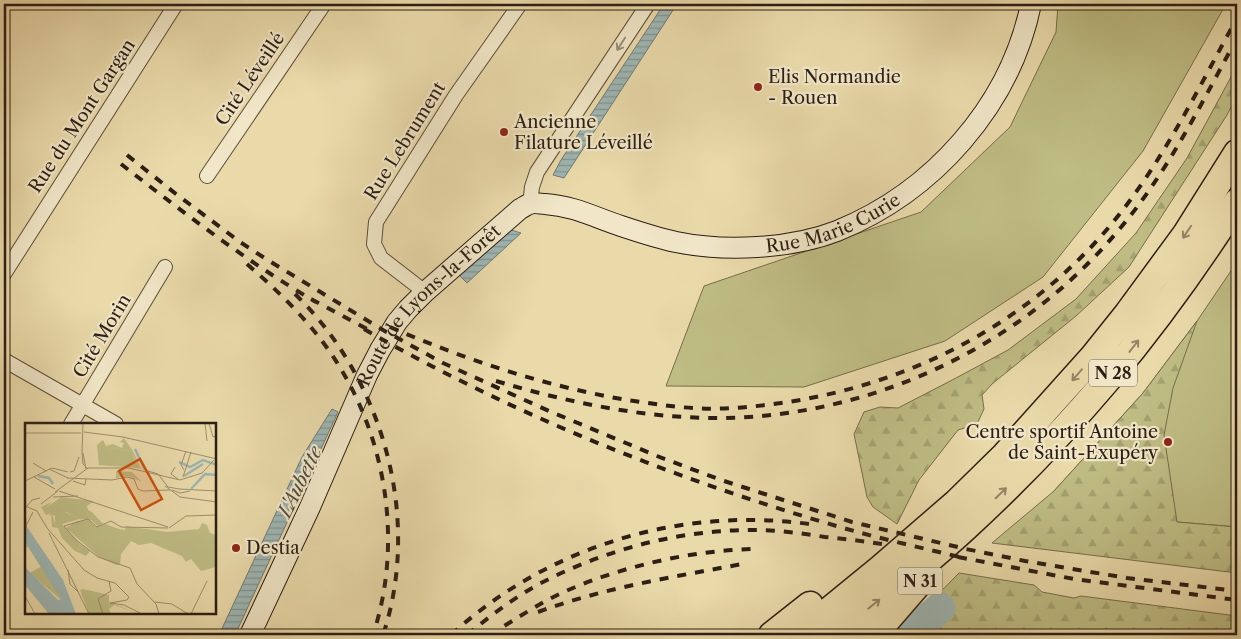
<svg xmlns="http://www.w3.org/2000/svg" width="1241" height="639" viewBox="0 0 1241 639" font-family="'Libre Caslon Text',serif">
	<style>
		.grass { fill: #bfbd84; stroke: #766e4c }
		.forest { fill: url(#forest-firs); stroke: #766e4c }
		.water { fill: url(#water-rules); stroke: #707a75 }
		.lines { fill: none; stroke-linecap: round; stroke-linejoin: round }
		.stream { stroke: #707a75; stroke-width: 5 }
		.river { stroke: #9eb7b5; stroke-width: 31 }
		.street-casing { stroke: #5c4d3a; stroke-width: 16 }
		.secondary-casing { stroke: #2c1e14; stroke-width: 22 }
		.highway-casing { stroke: #2c1e14; stroke-width: 29 }
		.street { stroke: #f1e7c8; stroke-width: 14 }
		.secondary { stroke: #f1e7c8; stroke-width: 20 }
		.highway { stroke: #eadaaa; stroke-width: 26 }
		.rail { stroke: #2c1e14; stroke-width: 4; stroke-dasharray: 9 9; stroke-linecap: butt }
		.oneway { stroke: #988d77 }
		.oneway2 { stroke: #948566 }
		.poi-dot { fill: #8f2418; stroke: #f1e7c8; stroke-width: 2 }
		.labels { text-anchor: middle; dominant-baseline: central; stroke-width: 4.5; stroke-linejoin: round; paint-order: stroke }
		.shield { fill: #f1e7c8; stroke: #675a4a; stroke-width: 1 }
		.shield-label { font-size: 16px; font-weight: bold; fill: #2c1e14 }
		.poi-label { font-size: 18px; fill: #2c1e14; stroke: #f1e7c8; text-anchor: start }
		.street-label { font-size: 18px; fill: #2c1e14; stroke: #f1e7c8 }
		.water-label { font-size: 19px; font-style: italic; fill: #4e4c44; stroke: #f1e7c8 }
		.inset-river { fill: none; stroke: #9eb7b5; stroke-width: 2.5 }
		.inset-road { fill: none; stroke: #9e8f6e; stroke-width: 1 }
		.view { fill: #cc500d; fill-opacity: 0.15; stroke: #cc500d; stroke-width: 2.5 }
		.inset-edge { fill: none; stroke: #2c1e14; stroke-width: 2.5 }
	</style>
	<defs>
		<pattern id="forest-firs" width="22" height="20" patternUnits="userSpaceOnUse" patternTransform="scale(1.25)"><rect width="22" height="20" fill="#bfbd84"/><path d="M5 1l3.5 6h-7zM16 11l3.5 6h-7z" fill="#a4a271"/></pattern>
		<pattern id="water-rules" width="6" height="5" patternUnits="userSpaceOnUse" patternTransform="scale(1.25)"><rect width="6" height="5" fill="#9eb7b5"/><path d="M0 2.5h6" fill="none" stroke="#819492"/></pattern>
	</defs>
	<rect width="100%" height="100%" fill="#eadaaa"/>
	<filter id="stains"><feTurbulence type="fractalNoise" baseFrequency=".004" numOctaves="4"/><feColorMatrix values="0 0 0 0 .2 0 0 0 0 .09 0 0 0 0 .02 0 0 0 .5 -.17"/></filter>
	<radialGradient id="worn" r=".72"><stop offset=".6" stop-color="#630" stop-opacity="0"/><stop offset="1" stop-color="#630" stop-opacity=".3"/></radialGradient>
	<path class="grass" d="M1058 4H1226L1143 151 1043 277 945 341 804 387 666 386 704 286 921 212 1010 127 1056 32Z
		M1237 262V527L1177 522 1054 491 1143 393 1197 321Z"/>
	<path class="forest" d="M1237 66V96L1227 115 1129 267 1076 316 992 384 982 395 984 409 977 424 958 430 919 480 897 524 873 507 867 497 854 434 864 412 880 407 898 408 956 378 1008 350 1076 299 1136 233 1187 158Z
		M1197 321 1173 388 1164 435 1177 522 1237 527V573L992 543 1054 491 1143 393Z
		M959 573 1034 585 1042 592 1074 598 1081 596 1237 616V635H898Z"/>
	<path class="water" d="M664 4H677L564 178 553 175 561 160Z
		M511 230 521 233 467 283 457 273Z
		M332 409 338 412 235 635H219L302 457Z"/>
	<g class="lines">
		<path class="stream" d="M914 630 919 635"/>
		<path class="river" d="M909 635 940 608"/>
		<defs>
			<path id="street" d="M207 176 324 4
				M530 204 532 187 537 172 648 4
				M4 274 176 4
				M425 292 381 258 374 244 376 222 456 95 520 4
				M4 360 116 424
				M71 424 165 267"/>
			<g id="secondary">
				<path id="s1" d="M250 635 310 507 367 375 380 350 397 322 408 309 425 292 520 209C523 208 527 204 530 204 534 202 541 204 545 204 574 206 594 217 621 226 639 232 657 238 676 242 724 252 791 249 837 231 933 192 1010 106 1031 4"/>
			</g>
			<path id="highway" d="M772 635 810 605
				M799 635 881 568 956 503 1005 455 1092 358 1128 313 1186 234 1237 153
				M836 635C880 600 925 565 967 526 1017 480 1064 431 1108 379 1155 323 1198 263 1237 202
				M874 635 919 583"/>
		</defs>
		<use href="#street" class="street-casing"/>
		<use href="#secondary" class="secondary-casing"/>
		<use href="#highway" class="highway-casing"/>
		<use href="#street" class="street"/>
		<use href="#secondary" class="secondary"/>
		<use href="#highway" class="highway"/>
		<path class="rail" d="M127 155 176 194 240 242 266 259 383 330 443 363 549 411 657 456 721 480 852 522 966 549 1025 561 1127 578 1237 591
			M121 164C183 212 247 262 316 302
			M247 264C277 290 307 319 330 352 386 433 404 541 373 635
			M295 294C383 379 422 518 383 635
			M311 299 371 331
			M390 327C466 360 545 386 627 400 649 403 671 407 694 408 723 410 752 407 781 403 901 386 1010 333 1093 245 1155 179 1194 96 1237 18
			M364 329C517 417 684 483 854 531 890 541 927 549 964 558
			M496 381C567 402 642 418 716 418 869 418 1019 348 1117 232 1167 174 1201 104 1237 38
			M958 557 1074 579 1237 600
			M538 612C603 588 673 577 742 564
			M451 635C549 545 684 505 816 525
			M467 635C490 616 515 597 541 583 607 549 679 530 753 530 777 530 801 533 825 537 844 539 863 541 882 544
			M489 635C515 620 539 603 566 591 623 566 693 550 756 549"/>
	</g>
	<defs><path id="oneway-shaft" d="M-6 0H5M1.5-3L5.5 0L1.5 3" fill="none" stroke-width="1.6" stroke-linecap="round" stroke-linejoin="round" transform="scale(1.25)"/></defs>
	<use class="oneway" href="#oneway-shaft" transform="translate(621 44) rotate(123)"/>
	<g class="oneway2">
		<use href="#oneway-shaft" transform="translate(1187 232) rotate(124)"/>
		<use href="#oneway-shaft" transform="translate(1134 346) rotate(-52)"/>
		<use href="#oneway-shaft" transform="translate(1077 375) rotate(131)"/>
		<use href="#oneway-shaft" transform="translate(1001 493) rotate(-44)"/>
		<use href="#oneway-shaft" transform="translate(874 604) rotate(-39)"/>
	</g>
	<g class="poi-dot">
		<circle cx="758" cy="87" r="5"/>
		<circle cx="504" cy="132" r="5"/>
		<circle cx="1168" cy="442" r="5"/>
		<circle cx="236" cy="548" r="5"/>
	</g>
	<g class="labels">
		<g class="shield">
			<rect x="1089" y="359.5" width="48" height="27" rx="4"/>
			<rect x="897.5" y="567.5" width="45" height="27" rx="4"/>
		</g>
		<g class="shield-label">
			<text x="1113" y="373">N 28</text>
			<text x="920" y="581">N 31</text>
		</g>
		<g class="poi-label">
			<text x="768" y="77">Elis Normandie<tspan x="768" dy="21">- Rouen</tspan></text>
			<text x="514" y="122">Ancienne<tspan x="514" dy="21">Filature Léveillé</tspan></text>
			<text x="1158" y="432" text-anchor="end">Centre sportif Antoine<tspan x="1158" dy="21">de Saint-Exupéry</tspan></text>
			<text x="246" y="548">Destia</text>
		</g>
		<g class="street-label">
			<text transform="translate(250 79) rotate(-56)">Cité Léveillé</text>
			<text transform="translate(82 116) rotate(-57)">Rue du Mont Gargan</text>
			<text transform="translate(405 141) rotate(-58)">Rue Lebrument</text>
			<text stroke="none"><textPath href="#s1" startOffset="838">Rue Marie Curie</textPath></text>
			<text stroke="none"><textPath href="#s1" startOffset="379">Route de Lyons-la-Forêt</textPath></text>
			<text transform="translate(102 336) rotate(-59)">Cité Morin</text>
		</g>
		<g class="water-label">
			<text transform="translate(300 482) rotate(-64)">L'Aubette</text>
		</g>
	</g>
	<g transform="translate(25 423)">
		<rect width="191" height="191" fill="#eadaaa"/>
		<path d="M78 17 81 23 107 29 113 45 74 42 72 22ZM91 48 107 49 117 59 103 53 91 55ZM40 89 54 96 37 101 55 121 53 127 30 101V93L26 91 24 94 25 90ZM17 143 31 165 36 177 5 150Z" fill="#bfbd84"/>
		<path d="M99 15 109 30 116 46 105 43 112 40 107 29 80 23 88 21 97 25 99 20 95 19ZM35 75 67 89 78 101 73 103 66 97 54 96 41 89 27 91 30 101 40 111 53 127 55 121 65 128 61 133 50 128 37 115 33 105 27 104 26 90 21 92 16 84 27 79 21 85ZM64 97 71 104 80 101 94 106 100 107 101 103 142 109 174 106 177 100 182 102 185 110 191 112V144L176 148 166 136 161 139 157 133 126 120 114 122 106 118 96 131 95 142H91L74 134 41 105 52 98ZM58 166 84 172V179L114 191 89 182 84 186 86 191H64L55 167Z" fill="#bfbd84"/>
		<path d="M35 74 69 78 62 83 65 93 47 90Z" fill="#bfbd84"/>
		<path d="M0 101 38 157 51 191H24L0 162V144L33 177 36 176 0 119Z" fill="#9eb7b5"/>
		<path class="inset-river" d="M110 26 120 47M154 39 165 44 178 37 192 42M13 53 24 55 28 61M159 53 178 41M166 66 180 51 192 52M3 124V108"/>
		<path class="inset-road" d="M180 0 182 18M184 0 188 14 191 13M59 9 98 14 192 36M0 10H56M57 30 58 0M57 30 58 41 63 46M58 30 61 46M8 40 21 48M150 44 146 51 153 56M24 46 43 55M159 47 156 42 161 28M123 48 133 51 143 64 154 66M45 49 49 48 54 34M9 54 30 66M158 54 166 29M42 55 87 57 102 54 109 56 113 66 118 68 145 67M0 58 27 45 43 49M48 58 60 62 61 56M140 63 155 74 192 79M154 66 192 68M147 67 155 70 165 68M34 68 143 104M30 69 63 45H104L155 57 177 50 189 37M28 74 53 73M16 81 33 68M0 83 12 88 22 105 59 147 72 155 90 160 104 174 102 177 85 180 99 182 117 191M2 83 7 77 15 75M0 86 1 101M0 105 8 89M144 105 161 93 192 92M24 110 64 191M43 147 45 161 53 169M0 173 10 191M130 179 147 181 163 191M78 191 73 176 86 168 84 158M134 191 131 181 112 161 105 145 73 134 50 116 39 103 63 96 72 104 86 98 96 104 143 105M166 191 182 158"/>
		<path class="view" d="M115 36 137 76 116 87 94 48Z"/>
		<rect width="191" height="191" class="inset-edge"/>
	</g>
	<rect width="1241" height="639" fill="none" stroke="#eadaaa" stroke-width="20"/>
	<rect x="5" y="5" width="1231" height="629" fill="none" stroke="#2c1e14" stroke-width="2.5"/>
	<rect x="10" y="10" width="1221" height="619" fill="none" stroke="#2c1e14"/>
	<rect width="100%" height="100%" filter="url(#stains)"/>
	<rect width="100%" height="100%" fill="url(#worn)"/>
</svg>
